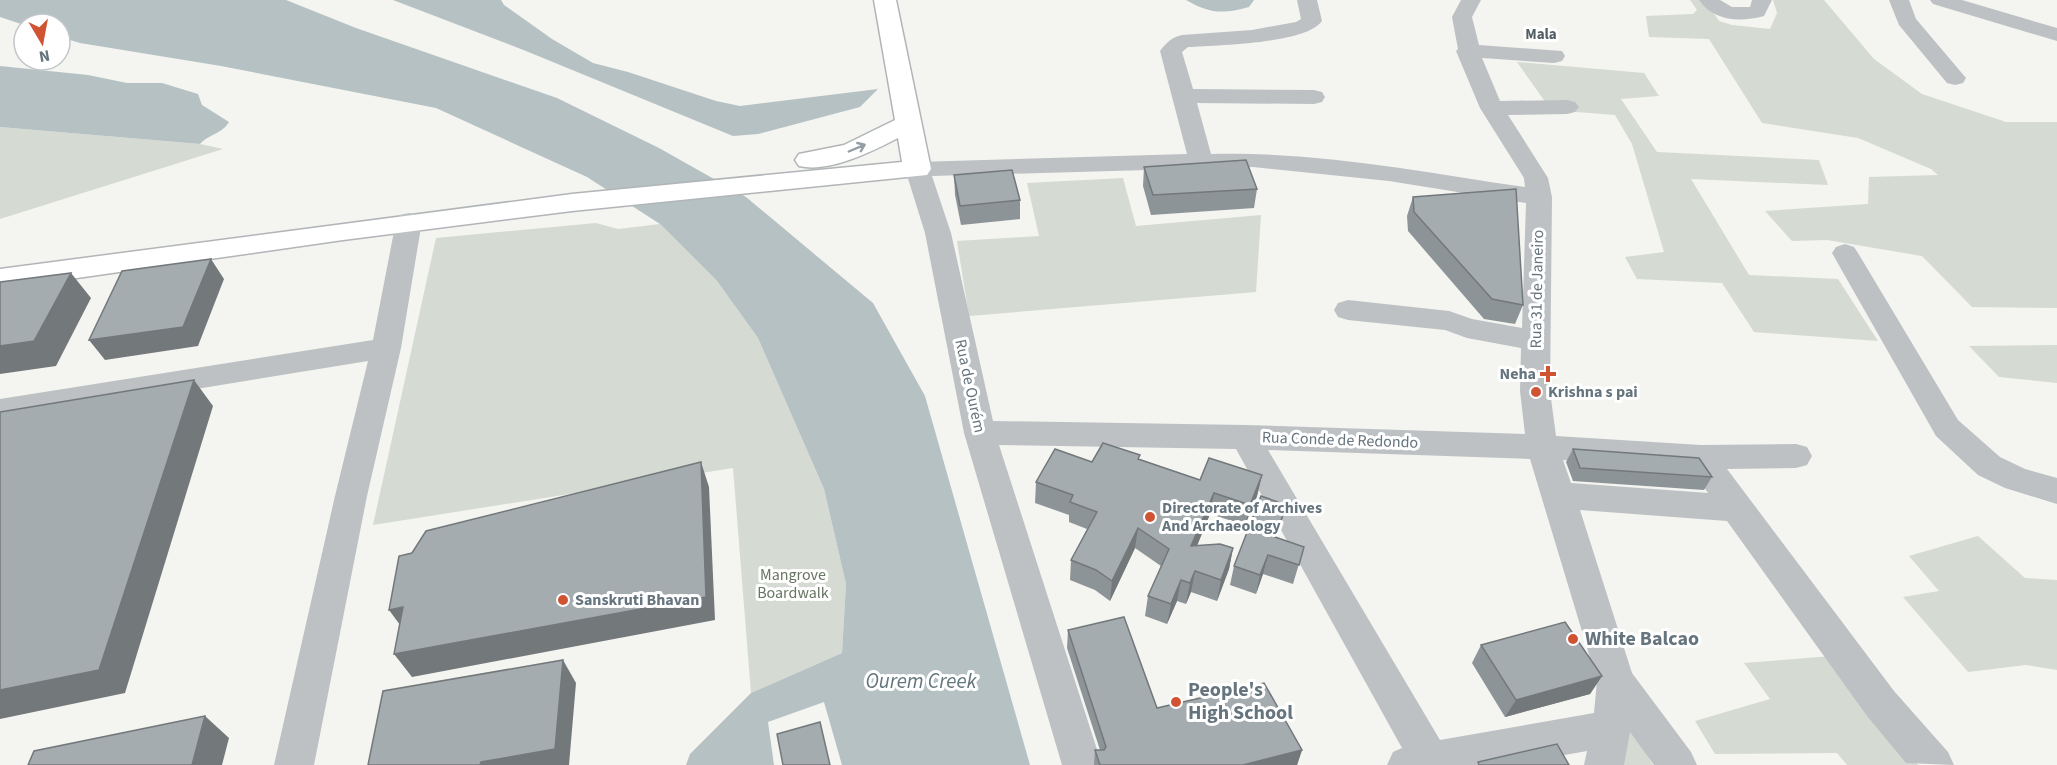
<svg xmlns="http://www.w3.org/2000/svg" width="2057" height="765" viewBox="0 0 2057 765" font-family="'Source Sans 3',sans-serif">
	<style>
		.green { fill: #d5dad2 }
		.water { fill: #b6c1c4 }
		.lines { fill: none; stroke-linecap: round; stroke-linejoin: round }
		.major-casing { stroke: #b1b5b8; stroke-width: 3 }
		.minor { fill: #bdc1c4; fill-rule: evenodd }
		.major { fill: #fff; fill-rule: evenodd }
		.wall { fill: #8d9497 }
		.shaded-wall { fill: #73787b }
		.building { fill: #a4acb0; stroke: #73787b; stroke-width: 1.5 }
		.oneway { stroke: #949ea5 }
		.poi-dot { fill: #d05434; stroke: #fff; stroke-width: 2 }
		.labels { text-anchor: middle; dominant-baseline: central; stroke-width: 6; stroke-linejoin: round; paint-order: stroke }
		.far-neighbourhood-label { font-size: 15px; font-weight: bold; fill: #535d64; stroke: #fff }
		.street-label { font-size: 16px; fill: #66747e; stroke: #fff }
		.poi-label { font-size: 16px; font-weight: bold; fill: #66747e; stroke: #fff; text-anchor: start }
		.park-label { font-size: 16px; fill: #687664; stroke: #fff }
		.near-poi-label { font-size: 20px; font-weight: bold; fill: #66747e; stroke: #fff; text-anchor: start }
		.near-water-label { font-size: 21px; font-style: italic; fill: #62767b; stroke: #fff }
	</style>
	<rect width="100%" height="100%" fill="#f4f4f0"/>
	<path class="green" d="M1690 0H1705L1719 21 1732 25 1770 29 1777 13 1773 0H1824L1874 59 1922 94 2006 122H2057V308L1972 307 1922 256 1827 240 1792 241 1765 211 1868 204 1869 177 1938 175 1931 169 1858 138 1762 123 1709 39 1649 37 1646 16 1693 14 1697 10Z
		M1517 62 1644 73 1659 96 1621 99 1657 152 1819 160 1828 185 1691 179 1749 275 1838 279 1878 341 1754 332 1722 283 1637 279 1625 257 1664 252 1632 144 1615 115 1551 110Z
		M0 127 200 144 223 149 0 219Z
		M1123 178 1136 226 1261 215 1256 292 969 316 957 241 1039 236 1027 183Z
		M596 223 618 229 660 224 717 281 758 338 824 489 846 584 842 653 751 693 733 468 373 525 436 238Z
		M2057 345V383L1999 377 1969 346Z
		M1978 536 2025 578 2057 580V670L2026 665 1968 672 1903 597 1939 591 1909 556Z
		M1832 656 1918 765H1847L1837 753 1715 754 1695 721 1770 699 1744 663Z
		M1633 731 1653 765H1612L1599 739Z"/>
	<path class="water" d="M0 0H286L356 28 557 98 659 148 746 197 873 303 925 396 1030 765H842L824 702 768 722 774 765H686L690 754 751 693 842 653 846 584 824 489 758 338 717 281 660 224 587 177 436 108 221 66 80 43 60 37V24L24 25 0 17Z
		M393 0H501L504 5 552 39 593 63 628 72 716 101 740 106 878 89 860 107 758 134 733 136 526 51Z
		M1186 0H1254L1249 7C1223 14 1210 14 1186 0Z
		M0 66 88 75 127 83H162L198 94 202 105 229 122C222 134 209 134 200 144L0 127Z"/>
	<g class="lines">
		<defs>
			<path id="major" d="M874 0H896L931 169 927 175 572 211 343 240 0 289V269L572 194 902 162 898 138C871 152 829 173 799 166L795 160 799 154 844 145 895 120Z"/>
		</defs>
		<use href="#major" class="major-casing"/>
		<path class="minor" d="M1297 0H1317L1322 21C1306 44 1216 45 1188 47L1182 52 1193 89 1314 90 1322 92 1325 97 1322 102 1314 104 1197 103 1211 154C1316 151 1422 172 1525 187L1524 178 1480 108 1456 51 1458 49 1452 17 1461 0H1481L1472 17 1479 45 1562 51 1565 56 1562 61 1554 63 1482 58 1500 101 1567 100 1575 102 1579 107 1575 112 1567 114 1508 115 1548 178 1552 197 1550 391 1556 436 1701 445 1796 444 1807 447 1812 456 1807 465 1796 468 1727 469 1894 691 1948 752 1954 765 1906 763 1867 716 1727 521 1580 510 1632 673 1691 752 1697 765H1654L1630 732 1624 765H1584L1587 751 1509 765H1387L1393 752 1402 748 1236 449 999 445 1102 765H1062L964 433 925 233 905 169 908 164 917 162 1187 154 1160 51C1166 43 1172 37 1182 35L1252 30 1296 22 1301 19ZM1253 167 1389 181 1526 203 1522 328 1472 319 1449 311 1348 300 1338 303 1334 310 1338 317 1348 320 1445 330 1467 338 1521 348 1520 391 1525 434 1245 425 993 421 951 233 932 176ZM1268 450 1530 459 1597 681 1594 713 1440 740ZM1563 460 1692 469 1708 493 1571 483Z
			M1699 0H1720L1732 7H1750L1752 0H1772L1764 16C1741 22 1714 22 1699 0Z
			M1889 0H1909L1916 19 1966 78 1963 83 1955 85 1947 83 1899 25Z
			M1930 0H1962L2057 28V41L1933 4Z
			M409 213 418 215 422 221 401 348 367 496 314 765H274L335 496 368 361 0 421V399L373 340 396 221 400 215Z
			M1845 244 1854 247 1858 253 1958 420 2000 457 2025 469 2057 478V504L2005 488 1978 475 1936 436 1832 253 1836 247Z"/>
		<use href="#major" class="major"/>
	</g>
	<path class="wall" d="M1144 167 1257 189 1254 208 1151 215 1143 186Z
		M954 175 1020 200V219L961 225 955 195Z
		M1413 197 1523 305 1515 324 1484 319 1408 231 1407 216Z
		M1573 449 1712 477 1704 490 1573 481 1566 462Z
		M1140 459 1200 480 1262 475 1257 496 1245 525 1210 514 1197 546 1233 548 1229 569 1217 601 1191 592 1186 604 1177 601 1167 624 1145 616 1148 596 1161 566 1135 548 1110 601 1095 590 1070 580 1071 560 1087 529 1069 522V515L1035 503 1036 482 1092 462Z
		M1284 512 1276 538 1304 547 1293 584 1263 574 1256 594 1230 585 1234 566Z
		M1068 630 1157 708 1302 750 1297 765H1094L1095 750H1100L1067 648Z
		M1481 645 1602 676 1590 694 1505 717 1472 663Z"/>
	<path class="shaded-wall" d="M211 259 224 279 198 346 105 360 89 340Z
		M71 273 91 298 56 366 0 374V346Z
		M194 380 213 406 125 693 0 719V690Z
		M701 462 709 487 715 620 412 677 394 654Z
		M1262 475 1257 496 1245 525 1250 505Z
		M1214 493 1210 514 1188 567 1191 546Z
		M1284 512 1279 531 1270 556 1275 537Z
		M1138 528 1135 548 1110 601 1112 581Z
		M1233 548 1229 569 1217 601 1221 580Z
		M1268 555 1263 574 1256 594 1260 575Z
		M1195 571 1191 592 1186 604 1190 583Z
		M1181 580 1177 601 1167 624 1171 604Z
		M403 607 406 633 389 610Z
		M563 660 576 683 569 765H480L481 762Z
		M1602 676 1590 694 1505 717 1516 700Z
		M205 716 229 738 222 765H192Z
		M1302 750 1297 765H1243Z"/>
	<path class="building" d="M1246 160 1257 189 1153 195 1144 167Z
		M1012 170 1020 200 960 206 954 175Z
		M1516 189 1523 305 1492 299 1414 212 1413 197Z
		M211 259 183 327 89 340 122 271Z
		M71 273 34 341 0 346V282Z
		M194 380 99 670 0 690V412Z
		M1103 443 1140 455 1138 459 1200 480 1209 458 1262 475 1250 505 1214 493 1191 546 1220 544 1233 548 1221 580 1195 571 1190 583 1181 580 1171 604 1148 596 1169 549 1138 528 1112 581 1096 570 1071 560 1097 512 1070 502 1073 495 1036 482 1055 449 1092 462Z
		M1573 449 1699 458 1712 477 1580 468Z
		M701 462 706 597 394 654 403 607 389 610 399 556 412 553 426 531Z
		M1261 496 1278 502 1284 512 1275 537 1304 547 1299 565 1268 555 1260 575 1234 566Z
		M1124 617 1157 708 1264 683 1302 750 1243 765H1100L1095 750H1104L1106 747 1068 630Z
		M1565 622 1602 676 1516 700 1481 645Z
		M563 660 555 749 481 762 480 765H368L383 691Z
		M205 716 192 765H28L34 751Z
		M820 722 830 765H783L777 734Z
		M1557 744 1569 765H1479L1478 762Z"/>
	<defs><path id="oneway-shaft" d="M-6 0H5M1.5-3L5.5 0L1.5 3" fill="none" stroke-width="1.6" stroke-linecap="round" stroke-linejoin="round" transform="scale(1.5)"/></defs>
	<use class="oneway" href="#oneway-shaft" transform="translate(857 148) rotate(-23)"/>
	<g class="poi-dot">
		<path d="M1545 365h6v6h6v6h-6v6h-6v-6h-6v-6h6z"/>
		<circle cx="1536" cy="392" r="6"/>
		<circle cx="1150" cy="517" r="6"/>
		<circle cx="563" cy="600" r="6"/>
		<circle cx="1573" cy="639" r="6"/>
		<circle cx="1176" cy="702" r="6"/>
	</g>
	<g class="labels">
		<g class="far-neighbourhood-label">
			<text x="1541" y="34">Mala</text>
		</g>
		<g class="street-label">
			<text transform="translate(1537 289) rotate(-89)">Rua 31 de Janeiro</text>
			<text transform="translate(970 386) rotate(78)">Rua de Ourém</text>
			<text transform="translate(1340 440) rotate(2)">Rua Conde de Redondo</text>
		</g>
		<g class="poi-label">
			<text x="1536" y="374" text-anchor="end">Neha</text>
			<text x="1548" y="392">Krishna s pai</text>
			<text x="1162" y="508">Directorate of Archives<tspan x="1162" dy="18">And Archaeology</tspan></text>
			<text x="575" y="600">Sanskruti Bhavan</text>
		</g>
		<g class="park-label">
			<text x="793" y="575">Mangrove<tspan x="793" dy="18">Boardwalk</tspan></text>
		</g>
		<g class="near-poi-label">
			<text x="1585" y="639">White Balcao</text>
			<text x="1188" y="690">People's<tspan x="1188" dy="23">High School</tspan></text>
		</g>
		<g class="near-water-label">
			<text x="921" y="681">Ourem Creek</text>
		</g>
	</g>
	<g transform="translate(42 42) rotate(170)"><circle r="28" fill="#ffffff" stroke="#c2c7cb" stroke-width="1.5"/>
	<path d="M0-4.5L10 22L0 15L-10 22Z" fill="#d05434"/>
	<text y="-9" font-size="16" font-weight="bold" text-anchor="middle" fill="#66747e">N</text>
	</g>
</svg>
